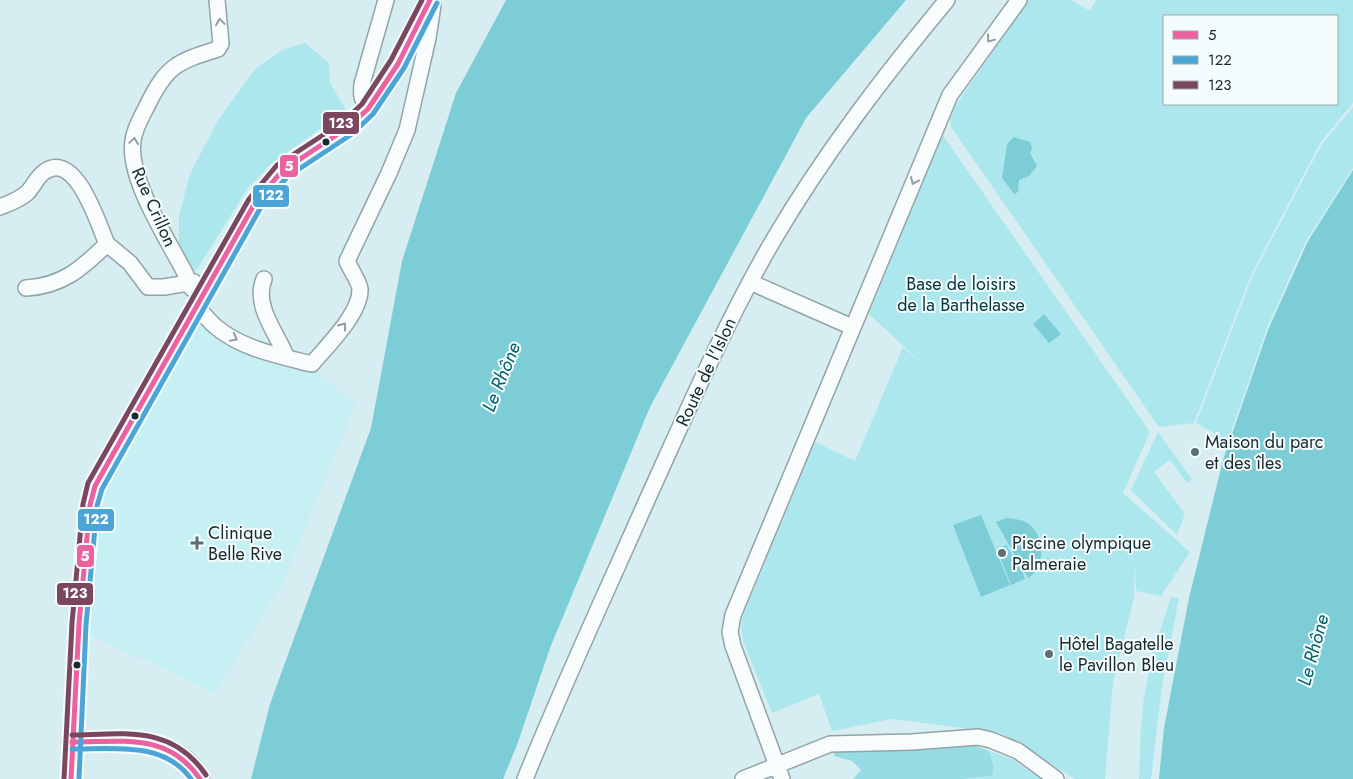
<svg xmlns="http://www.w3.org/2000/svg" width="1353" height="779" viewBox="0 0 1353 779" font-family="Jost,sans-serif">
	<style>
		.built { fill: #c7f0f5 }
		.green { fill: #ade7ee; fill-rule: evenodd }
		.forest { fill: #97dce4 }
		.water { fill: #7ccdd6 }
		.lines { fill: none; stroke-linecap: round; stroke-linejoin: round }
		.minor-casing { stroke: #92a4a6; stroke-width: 18 }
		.major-casing { stroke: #92a4a6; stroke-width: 21 }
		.minor { stroke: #f9fcfd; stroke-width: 15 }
		.major { stroke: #f9fcfd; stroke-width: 19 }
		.bus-1-casing { stroke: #f4fcfd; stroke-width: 9 }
		.bus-2-casing { stroke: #f4fcfd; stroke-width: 9 }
		.bus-3-casing { stroke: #f4fcfd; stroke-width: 9 }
		.bus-1 { stroke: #ec619f; stroke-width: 5 }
		.bus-2 { stroke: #4ca5d7; stroke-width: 5 }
		.bus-3 { stroke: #7b475f; stroke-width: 5 }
		.oneway { stroke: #949e9f }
		.bus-dot { fill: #192a2c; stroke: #f4fcfd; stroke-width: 2 }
		.poi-dot { fill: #5b6f71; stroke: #f4fcfd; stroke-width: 2 }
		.labels { text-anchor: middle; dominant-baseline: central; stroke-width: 4; stroke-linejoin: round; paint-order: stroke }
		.street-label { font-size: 18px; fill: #192a2c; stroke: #f4fcfd }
		.park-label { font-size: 18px; fill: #02363b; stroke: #f4fcfd }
		.poi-label { font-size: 18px; fill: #192a2c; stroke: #f4fcfd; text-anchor: start }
		.water-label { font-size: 19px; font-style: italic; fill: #006069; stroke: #f4fcfd }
		.line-badge { stroke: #f4fcfd; stroke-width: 2 }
		.badge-label { font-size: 14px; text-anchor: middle; font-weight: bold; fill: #fff }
	</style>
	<rect width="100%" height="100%" fill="#d6eef1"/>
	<path class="built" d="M199 317 312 368 356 404 283 582 215 694 85 632 99 504 104 487Z"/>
	<path class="green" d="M1028 0H1071L1090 11 1096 0H1353V103L1320 143 1251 275 1194 423 1159 427 951 127 950 114ZM1164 16H1337V104H1164Z
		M305 43 329 63 330 83 346 110 270 165 248 188 195 272 179 244V215L190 174 218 120 256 68 284 49Z
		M1353 107V168L1306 241 1267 328 1228 441 1196 423 1253 275 1322 144Z
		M942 134 1150 432 1123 493 1190 552 1161 596 1136 591 1135 565 1134 597 1113 683 1105 779H1075L1001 733 892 719 832 731 819 694 772 713 743 641 741 628 743 615 815 442 855 461 903 347 928 369 869 314Z
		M1158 432 1192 479 1187 483 1170 460 1154 472 1185 514 1177 535 1131 490Z
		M1171 597 1179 598 1162 686 1151 779H1139C1140 755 1140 730 1143 705 1148 668 1159 633 1171 597Z
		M989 751 1012 759 1040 779H963L992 776 994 767Z"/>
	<path class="forest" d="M958 739 989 751 994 767 992 776 963 779H853L861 770 852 761 834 756 835 746Z"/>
	<path class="water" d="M506 0H906L806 118 650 407 550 648 517 745 503 779H251L270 704 371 428 402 261 456 93Z
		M1014 137 1030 142 1032 148 1030 153 1037 166 1029 176 1019 180 1018 192 1014 194 1002 178 1007 144Z
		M1353 170V779H1159L1164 728 1189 598 1223 460 1268 330 1308 241Z
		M1044 314 1061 334 1049 343 1033 324Z
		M981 515 1010 585 981 597 953 525Z
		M1006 518C1014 519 1023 519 1029 524 1045 537 1046 566 1028 578L996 522Z
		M1006 545 1022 570 1025 579 1011 585 997 549Z"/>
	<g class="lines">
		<defs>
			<path id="minor" d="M368 107C361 100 361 94 362 84L386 0
				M0 207C10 203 19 200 27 193 33 187 37 177 44 172 76 149 98 224 107 244
				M264 279C253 306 277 333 287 358
				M750 282 852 327
				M26 288C63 286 82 268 107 244L130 263 148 287H164L194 282
				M204 295C194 291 187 287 186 275 169 241 127 179 133 141 134 129 142 116 147 106 167 65 177 62 218 49L221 44 217 0
				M197 307C203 313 209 321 216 327 242 349 280 356 312 364 327 346 361 313 360 289 359 281 350 269 347 261L389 173 407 130 428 38 433 5 430 0
				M525 779C563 685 606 593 647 500 687 412 725 323 774 239 824 154 884 76 947 0
				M743 779 830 744 912 742 978 737 991 740 1018 751 1056 779
				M782 779 733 646 730 632 733 615 950 95 1019 0"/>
			<path id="major" d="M72 742C116 743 176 731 200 779
				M71 779 79 624 90 505 95 486 255 203C264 191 271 180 282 171 305 152 334 141 356 121 388 91 410 39 430 0"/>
		</defs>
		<use href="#minor" class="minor-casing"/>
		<use href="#major" class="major-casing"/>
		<use href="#minor" class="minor"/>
		<use href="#major" class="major"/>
		<defs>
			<path id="bus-1" d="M72 742C123 742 168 732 200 779
				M71 779 79 624 90 505 95 486 255 203 282 171 347 128 368 109 398 64 430 0"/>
			<path id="bus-2" d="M72 749C113 749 164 741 191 779
				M79 779 86 625 97 506 102 489 261 207 287 177 352 134 373 114 404 68 437 3"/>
			<path id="bus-3" d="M72 735C126 734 172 725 206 775
				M64 779 72 623 83 504 88 483 249 199 277 165 343 122 362 104 391 60 422 0"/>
		</defs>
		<use href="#bus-1" class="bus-1-casing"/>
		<use href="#bus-2" class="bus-2-casing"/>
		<use href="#bus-3" class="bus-3-casing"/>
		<use href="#bus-1" class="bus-1"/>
		<use href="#bus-2" class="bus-2"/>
		<use href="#bus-3" class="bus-3"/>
	</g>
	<defs><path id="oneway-chevron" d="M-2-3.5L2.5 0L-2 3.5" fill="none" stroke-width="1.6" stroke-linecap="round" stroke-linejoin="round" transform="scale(1.25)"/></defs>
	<g class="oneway">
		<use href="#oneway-chevron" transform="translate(220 22) rotate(-98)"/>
		<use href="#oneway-chevron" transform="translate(990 39) rotate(127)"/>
		<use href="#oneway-chevron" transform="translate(134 141) rotate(-82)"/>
		<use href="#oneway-chevron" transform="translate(914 181) rotate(113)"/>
		<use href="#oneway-chevron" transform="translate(343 326) rotate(-54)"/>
		<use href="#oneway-chevron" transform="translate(234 338) rotate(28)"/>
	</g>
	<g class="bus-dot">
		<circle cx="326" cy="142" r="4.5"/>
		<circle cx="135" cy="416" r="4.5"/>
		<circle cx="77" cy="665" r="4.5"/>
	</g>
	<g class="poi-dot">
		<circle cx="1195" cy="452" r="5"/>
		<path d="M194.5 535.5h5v5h5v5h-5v5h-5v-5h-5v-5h5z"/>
		<circle cx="1002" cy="553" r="5"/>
		<circle cx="1049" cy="654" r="5"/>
	</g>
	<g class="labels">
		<g class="street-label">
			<text transform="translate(154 207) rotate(66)">Rue Crillon</text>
			<text transform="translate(706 372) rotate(-65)">Route de l'Islon</text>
		</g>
		<g class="park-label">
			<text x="961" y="284">Base de loisirs<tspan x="961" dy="21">de la Barthelasse</tspan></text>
		</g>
		<g class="poi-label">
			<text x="1205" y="442">Maison du parc<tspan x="1205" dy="21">et des îles</tspan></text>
			<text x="208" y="533">Clinique<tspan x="208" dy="21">Belle Rive</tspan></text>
			<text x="1012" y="543">Piscine olympique<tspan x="1012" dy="21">Palmeraie</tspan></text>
			<text x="1059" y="644">Hôtel Bagatelle<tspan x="1059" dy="21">le Pavillon Bleu</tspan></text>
		</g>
		<g class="water-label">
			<text transform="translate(501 377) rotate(-68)">Le Rhône</text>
			<text transform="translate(1313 650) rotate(-75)">Le Rhône</text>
		</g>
	</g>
	<g class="line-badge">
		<rect x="322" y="111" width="38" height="24" rx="5" fill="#7b475f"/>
		<rect x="279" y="154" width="20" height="24" rx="5" fill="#ec619f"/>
		<rect x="252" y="184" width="38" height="24" rx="5" fill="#4ca5d7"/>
		<rect x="77" y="508" width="38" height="24" rx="5" fill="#4ca5d7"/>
		<rect x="76" y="544" width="19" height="24" rx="5" fill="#ec619f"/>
		<rect x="56" y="582" width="38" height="24" rx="5" fill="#7b475f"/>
	</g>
	<g class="badge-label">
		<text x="341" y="128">123</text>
		<text x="289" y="171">5</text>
		<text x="271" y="200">122</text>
		<text x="96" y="524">122</text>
		<text x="85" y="561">5</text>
		<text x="75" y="598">123</text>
	</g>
	<rect x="1163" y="15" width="175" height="90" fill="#f4fcfd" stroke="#9ca8a9"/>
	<rect x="1173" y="31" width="25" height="8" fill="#ec619f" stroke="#9ca8a9"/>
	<text x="1208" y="40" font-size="15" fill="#192a2c">5</text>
	<rect x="1173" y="56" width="25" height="8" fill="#4ca5d7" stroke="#9ca8a9"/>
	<text x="1208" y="65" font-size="15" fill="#192a2c">122</text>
	<rect x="1173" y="81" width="25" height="8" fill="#7b475f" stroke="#9ca8a9"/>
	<text x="1208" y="90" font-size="15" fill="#192a2c">123</text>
</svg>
